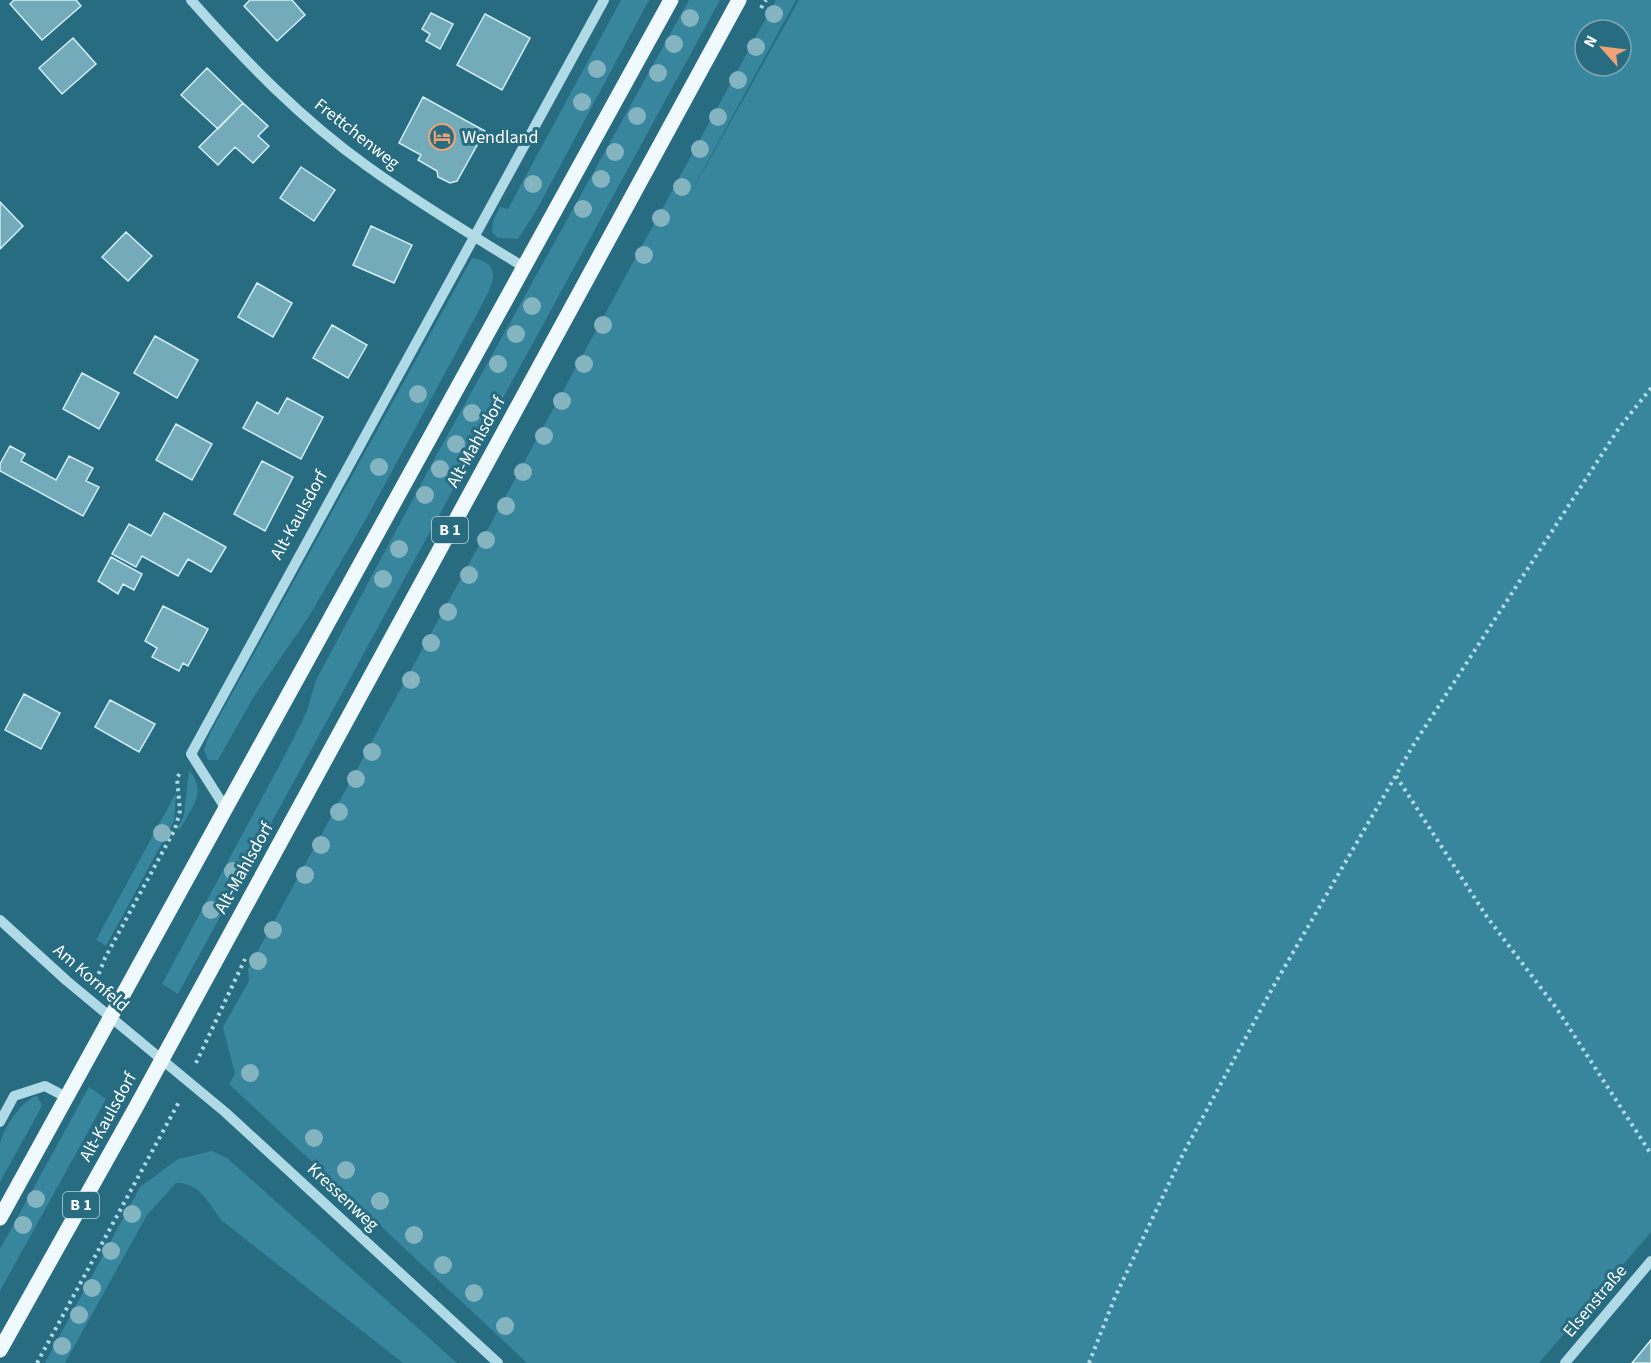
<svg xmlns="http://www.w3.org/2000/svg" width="1651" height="1363" viewBox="0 0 1651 1363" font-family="'Source Sans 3',sans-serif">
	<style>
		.green { fill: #37869d; fill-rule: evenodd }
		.building { fill: #73abbb; stroke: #d2eef5; stroke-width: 1.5 }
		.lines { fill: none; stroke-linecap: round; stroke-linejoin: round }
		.path { stroke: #afdae6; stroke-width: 4; stroke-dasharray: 3 4.5; stroke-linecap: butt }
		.minor { stroke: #afdae6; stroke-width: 10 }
		.major { stroke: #f0f9fd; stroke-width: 15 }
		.tree { fill: #85b4c1 }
		.labels { text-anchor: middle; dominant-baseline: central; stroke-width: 6; stroke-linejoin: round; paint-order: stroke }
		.shield { fill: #276c81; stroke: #bed3d9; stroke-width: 1.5 }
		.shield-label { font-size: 16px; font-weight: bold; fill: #fff }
		.street-label { font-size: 18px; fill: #fff; stroke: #276c81 }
		.poi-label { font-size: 18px; fill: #fff; stroke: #276c81; text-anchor: start }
	</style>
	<rect width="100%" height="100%" fill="#276c81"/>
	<path class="green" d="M621 0H649L536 211 518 239 498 238 492 232 493 221 500 207 508 209Z
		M689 0H720L178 994 162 984 285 755 307 711 316 680 436 456Z
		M776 0H796L684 205 799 0H1651V1232L1539 1363H527L229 1084 235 1074 223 1027 249 981 248 969ZM1585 30H1621V66H1585Z
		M472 258C510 264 487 293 477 314L366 519 308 618 253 698 218 760H208L204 750 209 735Z
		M189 771C208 790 191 810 180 829L178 828 184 815Z
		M176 793 174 821 106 946 96 940Z
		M89 1087 106 1099 0 1291V1249Z
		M37 1096 42 1106 0 1182C0 1171 0 1155 0 1144 3 1129 22 1099 37 1096Z
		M212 1151 227 1158 457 1363H403L221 1220C209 1203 199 1182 176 1183L147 1215 65 1363H45L140 1187 178 1159Z"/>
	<path class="building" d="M14 0H76L81 6 42 40 10 4Z
		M250 0H292L305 15 277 41 244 6Z
		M431 13 453 24 440 49 426 41 430 34 422 29Z
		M485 14 530 38 502 90 457 65Z
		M73 38 96 64 62 94 39 68Z
		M207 68 243 103 218 129 181 95Z
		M423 97 485 131 457 181 450 183 438 177 437 171 418 160 421 155 399 143Z
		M243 103 268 126 258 136 269 146 253 163 235 147 218 165 199 147Z
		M301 167 335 190 314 221 280 198Z
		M0 202 23 226 0 249Z
		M371 226 412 245 394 283 353 265Z
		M126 232 152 256 128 281 102 257Z
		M257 283 292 303 273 337 238 317Z
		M332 325 367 345 348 378 313 358Z
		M155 336 198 360 177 398 134 373Z
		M82 373 119 393 99 429 63 409Z
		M287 398 323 417 301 459 243 428 257 402 278 414Z
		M176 424 212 444 192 480 156 460Z
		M10 446 25 454 21 461 56 480 69 456 93 468 86 481 99 487 83 516 0 471V464Z
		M262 461 293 477 265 531 234 514Z
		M164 513 226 547 211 572 188 559 178 576 142 556 136 567 112 554 129 524 151 536Z
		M111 557 142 574 134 590 123 584 118 594 98 581Z
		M163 606 208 629 188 666 183 663 179 671 152 657 157 648 145 641Z
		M24 694 60 713 41 749 5 730Z
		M110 700 155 724 139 752 95 727Z
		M1651 1340V1363H1632Z"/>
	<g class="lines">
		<path class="path" d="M761 8 766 0
			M1396 776 1487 917 1557 1009 1651 1154
			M96 981 105 958 175 829 180 811 177 778 180 773
			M196 1063 245 959
			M37 1363 180 1100
			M1089 1363 1115 1297 1183 1154 1273 987 1414 744 1619 428 1651 388"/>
		<path class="minor" d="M191 0C244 60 301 119 367 166 417 202 471 235 524 267
			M226 809 191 754 604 0
			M0 920 67 981 225 1112 498 1363
			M0 1122 14 1096 45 1086 66 1097
			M1565 1363 1651 1261"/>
		<path class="major" d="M0 1218 671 0
			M0 1350 135 1109 739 0"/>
	</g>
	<g class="tree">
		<circle cx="774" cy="14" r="9"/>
		<circle cx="690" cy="18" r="9"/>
		<circle cx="674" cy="44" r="9"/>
		<circle cx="756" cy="47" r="9"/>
		<circle cx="597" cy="69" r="9"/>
		<circle cx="658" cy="73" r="9"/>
		<circle cx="738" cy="80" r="9"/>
		<circle cx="582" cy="102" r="9"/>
		<circle cx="637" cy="116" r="9"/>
		<circle cx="718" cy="117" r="9"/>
		<circle cx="700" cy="149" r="9"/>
		<circle cx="615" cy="152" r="9"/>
		<circle cx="601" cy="179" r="9"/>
		<circle cx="533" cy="184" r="9"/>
		<circle cx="682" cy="187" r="9"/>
		<circle cx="583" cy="209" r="9"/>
		<circle cx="661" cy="218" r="9"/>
		<circle cx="644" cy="255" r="9"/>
		<circle cx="532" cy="306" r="9"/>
		<circle cx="603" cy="325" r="9"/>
		<circle cx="516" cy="334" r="9"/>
		<circle cx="498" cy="364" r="9"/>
		<circle cx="584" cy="364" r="9"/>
		<circle cx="418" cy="394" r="9"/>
		<circle cx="562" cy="401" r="9"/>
		<circle cx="472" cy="413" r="9"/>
		<circle cx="544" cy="436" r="9"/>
		<circle cx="456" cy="444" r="9"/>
		<circle cx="379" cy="467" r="9"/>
		<circle cx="440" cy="469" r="9"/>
		<circle cx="523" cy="472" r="9"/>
		<circle cx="425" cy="495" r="9"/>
		<circle cx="506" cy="506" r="9"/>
		<circle cx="486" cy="540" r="9"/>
		<circle cx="399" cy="549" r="9"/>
		<circle cx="469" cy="575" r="9"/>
		<circle cx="383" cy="579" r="9"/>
		<circle cx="448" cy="612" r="9"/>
		<circle cx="431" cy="643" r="9"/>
		<circle cx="411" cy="680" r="9"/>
		<circle cx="372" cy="752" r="9"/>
		<circle cx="356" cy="779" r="9"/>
		<circle cx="339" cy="812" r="9"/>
		<circle cx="162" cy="833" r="9"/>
		<circle cx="321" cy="845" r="9"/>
		<circle cx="233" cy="871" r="9"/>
		<circle cx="305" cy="875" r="9"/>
		<circle cx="211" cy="910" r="9"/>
		<circle cx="273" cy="930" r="9"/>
		<circle cx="258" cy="961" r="9"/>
		<circle cx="250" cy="1073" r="9"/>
		<circle cx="314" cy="1138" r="9"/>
		<circle cx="346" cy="1170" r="9"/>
		<circle cx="36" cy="1199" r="9"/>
		<circle cx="380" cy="1201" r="9"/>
		<circle cx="132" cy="1214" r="9"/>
		<circle cx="23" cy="1225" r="9"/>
		<circle cx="414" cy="1235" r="9"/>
		<circle cx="111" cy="1251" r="9"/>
		<circle cx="443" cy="1265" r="9"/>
		<circle cx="92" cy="1288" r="9"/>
		<circle cx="474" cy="1293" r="9"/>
		<circle cx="79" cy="1315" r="9"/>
		<circle cx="505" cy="1326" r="9"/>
		<circle cx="62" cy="1346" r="9"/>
	</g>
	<defs>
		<symbol id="hotel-ring" viewBox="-11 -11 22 22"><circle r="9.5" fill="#276c81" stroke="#efa374" stroke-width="1.5"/><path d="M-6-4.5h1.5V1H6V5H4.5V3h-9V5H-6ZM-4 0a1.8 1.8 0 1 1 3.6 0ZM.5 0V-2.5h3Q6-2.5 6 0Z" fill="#efa374"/></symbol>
	</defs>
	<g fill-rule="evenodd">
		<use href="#hotel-ring" x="427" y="122" width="30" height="30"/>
	</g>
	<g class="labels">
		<g class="shield">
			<rect x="432" y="517" width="36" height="26" rx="4.5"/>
			<rect x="63" y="1192" width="36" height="26" rx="4.5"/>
		</g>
		<g class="shield-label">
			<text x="450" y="530">B 1</text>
			<text x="81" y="1205">B 1</text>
		</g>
		<g class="street-label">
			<text transform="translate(357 134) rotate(38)">Frettchenweg</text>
			<text transform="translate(476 442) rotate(-61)">Alt-Mahlsdorf</text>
			<text transform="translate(299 515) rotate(-61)">Alt-Kaulsdorf</text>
			<text transform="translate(244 868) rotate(-61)">Alt-Mahlsdorf</text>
			<text transform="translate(91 978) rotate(41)">Am Kornfeld</text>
			<text transform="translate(108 1117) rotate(-61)">Alt-Kaulsdorf</text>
			<text transform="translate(343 1197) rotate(43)">Kressenweg</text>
			<text transform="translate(1595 1301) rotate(-50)">Elsenstraße</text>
		</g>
		<g class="poi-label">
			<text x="462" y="137">Wendland</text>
		</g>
	</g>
	<g transform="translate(1603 48) rotate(298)"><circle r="28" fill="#276c81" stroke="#7da7b3" stroke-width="1.5"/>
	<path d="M0-4.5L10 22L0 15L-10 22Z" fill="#efa374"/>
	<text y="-9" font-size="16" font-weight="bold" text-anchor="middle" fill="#ffffff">N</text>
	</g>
</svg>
